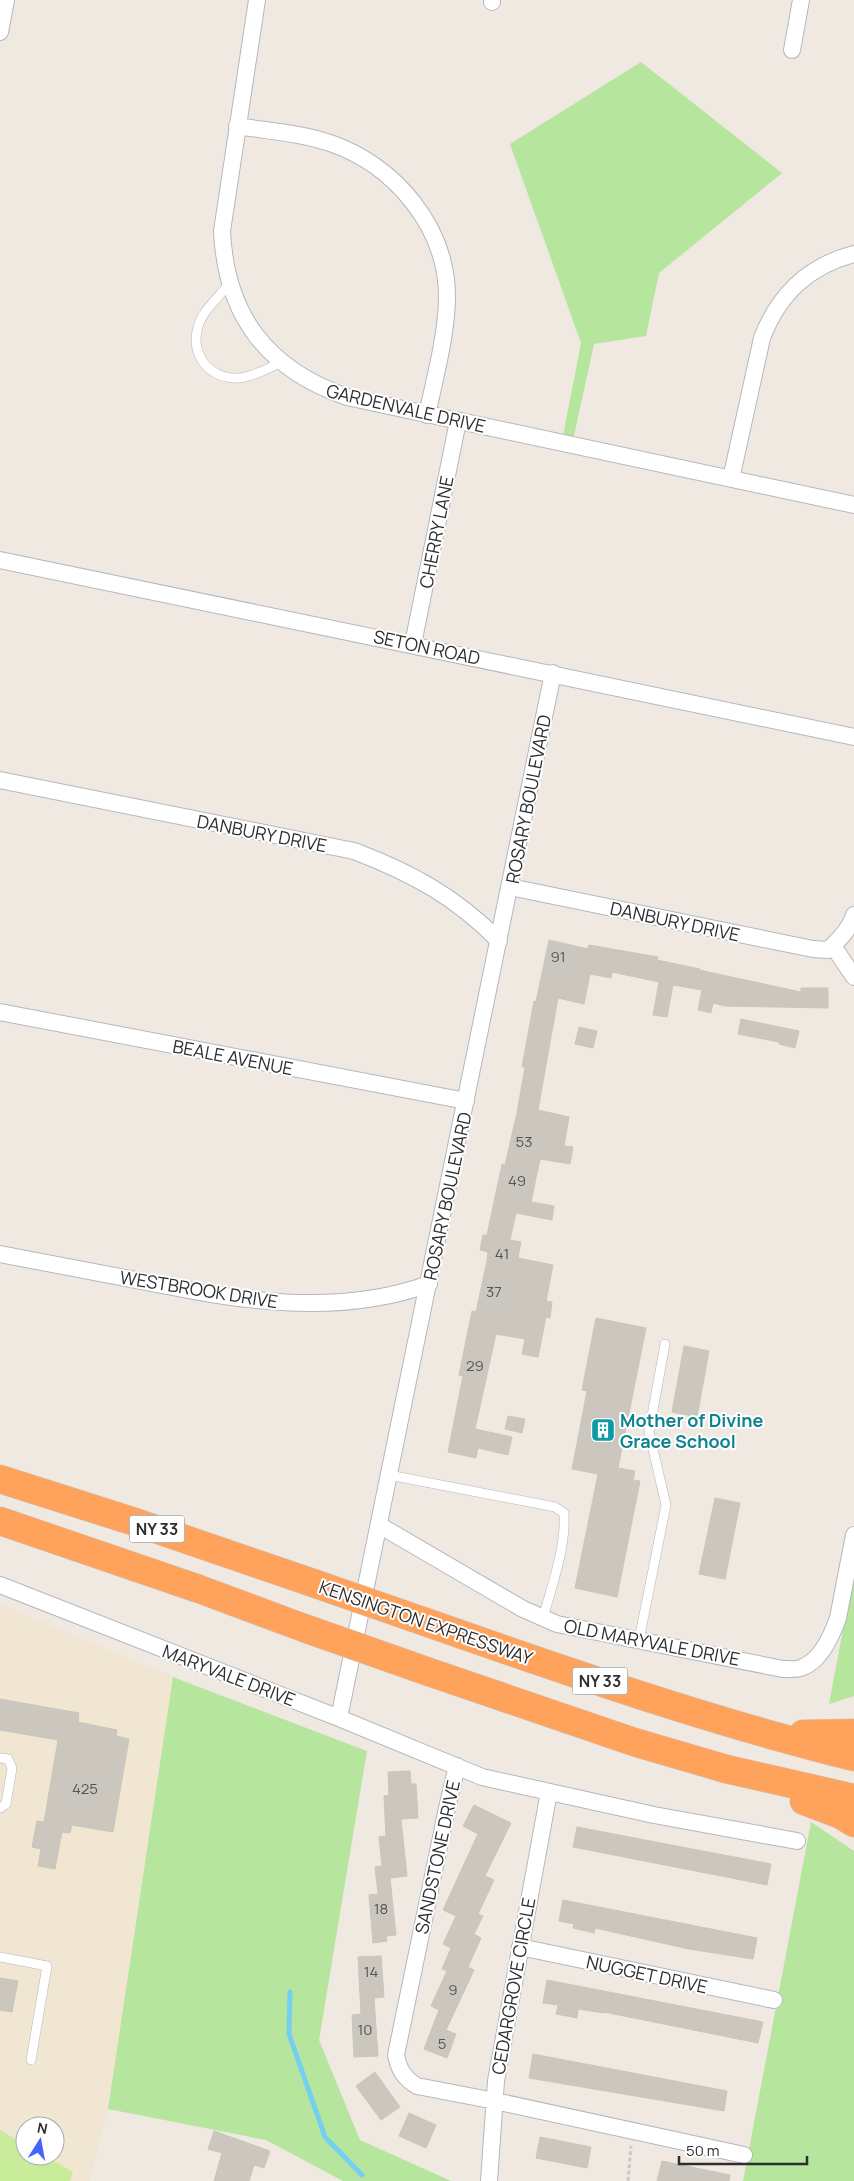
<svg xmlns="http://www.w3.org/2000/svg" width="854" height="2181" viewBox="0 0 854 2181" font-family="Manrope,sans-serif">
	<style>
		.education { fill: #f0e6d1; fill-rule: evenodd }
		.green { fill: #b6e59e }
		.pitch { fill: #c9ec9a }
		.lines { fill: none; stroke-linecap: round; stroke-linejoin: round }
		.stream { stroke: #75cff0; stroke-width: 5 }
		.building { fill: #cbc7bf; stroke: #cbc5ba }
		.lane-casing { stroke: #b4b7c1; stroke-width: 10 }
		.street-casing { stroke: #b4b7c1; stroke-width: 18 }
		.highway-casing { stroke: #c9c9c9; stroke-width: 29 }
		.path { stroke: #c9c9c9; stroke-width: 3; stroke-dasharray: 4 2.5; stroke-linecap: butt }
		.lane { stroke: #fff; stroke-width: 9 }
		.street { stroke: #fff; stroke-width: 16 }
		.highway { stroke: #ffa35c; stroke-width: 28 }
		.highway-bridge-casing { stroke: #c9c9c9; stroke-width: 29; stroke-linecap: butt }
		.highway-bridge { stroke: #ffa35c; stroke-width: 28 }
		.labels { text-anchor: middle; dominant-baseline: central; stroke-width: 4; stroke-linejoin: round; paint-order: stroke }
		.number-label { font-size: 15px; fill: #555452 }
		.shield { fill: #fff; stroke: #6d6d6d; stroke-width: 1 }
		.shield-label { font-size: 16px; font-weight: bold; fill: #2e2e2e }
		.street-label { font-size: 18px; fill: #2e2e2e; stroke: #fff }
		.culture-label { font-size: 18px; font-weight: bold; fill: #0d838f; stroke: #fff; text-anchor: start }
	</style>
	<rect width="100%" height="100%" fill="#efe9e1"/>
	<path class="education" d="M0 1604 173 1677 108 2109 89 2181H0ZM25 2126H55V2156H25Z"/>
	<path class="green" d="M641 62 782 173 659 273 646 336 594 344 574 436H563L581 343 510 144Z
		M854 1571V1696L829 1704Z
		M173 1677 367 1751 319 2040 360 2140 451 2181H343L266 2140 108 2109Z
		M811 1822 854 1851V2181H743Z"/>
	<path class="pitch" d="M0 2130 25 2145V2156H45L73 2172 70 2181H0Z"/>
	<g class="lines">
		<path class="stream" d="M290 1992 289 2034 325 2137 362 2175"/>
	</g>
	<path class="building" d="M549 940 588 949 589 945 658 957 657 960 700 969 699 970 801 992V988H828V1008L725 1006 713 1003 711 1013 698 1010 702 990 673 985 667 1017 653 1015 659 982 612 972 611 978 590 974 584 1004 558 998 538 1110 569 1117 564 1146 573 1147 570 1164 540 1159 531 1202 554 1206 552 1220 516 1213 510 1240 521 1242 518 1258 553 1265 546 1301 552 1302 550 1318 546 1317 538 1357 522 1354 525 1339 496 1334 475 1429 512 1437 508 1455 478 1448 476 1458 448 1452 463 1376 459 1375 472 1311 476 1312 487 1261 488 1252 480 1250 483 1235H487L502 1164 505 1165 517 1113 525 1067H522L534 1001 536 1002Z
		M741 1019 799 1031 795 1048 779 1044V1042L738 1034Z
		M579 1027 597 1031 593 1048 575 1044Z
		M596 1318 646 1328 618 1468 635 1471 633 1480 640 1481 617 1597 575 1588 598 1474 572 1469 587 1391 582 1390Z
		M684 1346 709 1351 697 1417 672 1412Z
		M508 1416 525 1419 522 1433 505 1429Z
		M715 1498 740 1503 725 1579 699 1574Z
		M0 1699 79 1713 78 1722 117 1730 116 1736 129 1739 113 1832 72 1825 70 1833 62 1832 55 1869 38 1866 41 1849 32 1847 37 1821 44 1822 58 1740 0 1730Z
		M410 1771 411 1784H416L418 1818 401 1819 407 1876 390 1878 396 1935 386 1936 387 1941 373 1943 369 1895 378 1894 375 1867 382 1866 379 1837 386 1836 384 1796 389 1795 388 1772Z
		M474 1805 511 1823 485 1876 494 1880 478 1914 483 1916 474 1934 481 1938 468 1967 474 1970 446 2030 456 2034 447 2058 424 2049 439 2010 431 2006 447 1971 442 1969 451 1948 443 1944 456 1916 443 1910 478 1834 463 1826Z
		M577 1827 771 1864 767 1885 573 1847Z
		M563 1900 757 1938 753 1959 689 1949 595 1928 594 1933 573 1928 574 1924 559 1921Z
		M381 1956 384 1997 374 1998 378 2056 354 2057 352 2015 361 2014 358 1957Z
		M0 1978 18 1981 12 2012 0 2010Z
		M547 1980 763 2022 758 2043 604 2012V2013L578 2009 577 2018 556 2014 558 2005 543 2003Z
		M533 2054 727 2091 724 2111 529 2078Z
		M375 2072 400 2107 381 2120 356 2086Z
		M409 2113 436 2125 426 2148 399 2136Z
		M214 2131 270 2151 264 2168 254 2165 249 2181H214L222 2153 208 2149Z
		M540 2137 591 2147 587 2168 536 2158Z
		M662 2161 730 2175 729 2181H657Z"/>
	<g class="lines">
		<defs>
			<path id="lane" d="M229 284C219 297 202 311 198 327 188 360 218 386 249 376 260 373 271 367 281 362
				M389 1475 555 1507 564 1513C566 1548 552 1585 543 1618
				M639 1640 666 1505 649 1432 665 1344
				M0 1758 8 1759 12 1768 6 1804 0 1808
				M0 1957 47 1966 31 2060"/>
			<path id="street" d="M257 0 222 231C226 316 267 369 347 397L854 505
				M492 2V0
				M0 32 6 0
				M792 50 801 0
				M237 126C268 131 301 133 330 143 395 165 448 228 447 299 446 338 435 377 427 415
				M731 479 762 338C779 294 808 266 854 254
				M0 560 854 737
				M413 644 458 421
				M0 780 354 851C412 873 456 897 499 941
				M510 887 813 949 828 950C839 940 850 929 854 915
				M833 946 854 977
				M0 1012 466 1101
				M0 1254C47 1263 94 1272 141 1281 236 1300 335 1318 429 1284
				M379 1525 523 1609 557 1624 783 1669C789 1669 798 1670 803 1667 821 1660 832 1635 838 1618L854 1535
				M0 1585 339 1718 482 1777 654 1815 797 1841
				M339 1718 553 673
				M457 1766 447 1808 396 2055C399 2070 404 2078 417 2086L495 2101 744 2155
				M520 1947 774 2000
				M489 2181 496 2081 549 1792"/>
			<path id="highway" d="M0 1479 132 1521 313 1583
				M0 1521 199 1589 304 1628
				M437 1626C574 1674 713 1722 854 1757
				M429 1672 634 1742 726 1769 854 1798
				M803 1734 854 1733
				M804 1801 841 1815 854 1823"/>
		</defs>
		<use href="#lane" class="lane-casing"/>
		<use href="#street" class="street-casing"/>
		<use href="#highway" class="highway-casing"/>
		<path class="path" d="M628 2181 631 2146"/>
		<use href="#lane" class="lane"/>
		<use href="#street" class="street"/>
		<use href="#highway" class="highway"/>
		<defs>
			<path id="highway-bridge" d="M313 1583 437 1626
				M304 1628 429 1672"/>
		</defs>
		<use href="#highway-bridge" class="highway-bridge-casing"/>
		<use href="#highway-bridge" class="highway-bridge"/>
	</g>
	<defs>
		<symbol id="building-square" viewBox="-11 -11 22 22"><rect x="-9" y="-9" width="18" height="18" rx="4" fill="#0f9aa8" stroke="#fff"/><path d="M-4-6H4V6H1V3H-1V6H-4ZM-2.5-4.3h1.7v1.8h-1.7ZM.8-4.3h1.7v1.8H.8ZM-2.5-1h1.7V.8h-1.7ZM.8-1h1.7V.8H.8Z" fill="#fff"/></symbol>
	</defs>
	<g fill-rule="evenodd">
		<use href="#building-square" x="589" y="1416" width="28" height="28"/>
	</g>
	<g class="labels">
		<g class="number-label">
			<text x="558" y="956">91</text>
			<text x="524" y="1141">53</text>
			<text x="517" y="1180">49</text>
			<text x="502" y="1253">41</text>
			<text x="494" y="1291">37</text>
			<text x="475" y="1365">29</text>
			<text x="85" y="1788">425</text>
			<text x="381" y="1908">18</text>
			<text x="371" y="1971">14</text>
			<text x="453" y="1989">9</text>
			<text x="365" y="2029">10</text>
			<text x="442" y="2043">5</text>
		</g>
		<g class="shield">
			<rect x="129.5" y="1515.5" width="55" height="27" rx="4"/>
			<rect x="572.5" y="1667.5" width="55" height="27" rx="4"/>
		</g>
		<g class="shield-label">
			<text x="157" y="1529">NY 33</text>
			<text x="600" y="1681">NY 33</text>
		</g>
		<g class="street-label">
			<text transform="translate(406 408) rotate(13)">GARDENVALE DRIVE</text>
			<text transform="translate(436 532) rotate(-79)">CHERRY LANE</text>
			<text transform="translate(427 647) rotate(12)">SETON ROAD</text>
			<text transform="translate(528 799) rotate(-79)">ROSARY BOULEVARD</text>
			<text transform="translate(262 833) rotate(11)">DANBURY DRIVE</text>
			<text transform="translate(675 921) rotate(12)">DANBURY DRIVE</text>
			<text transform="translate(233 1057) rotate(11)">BEALE AVENUE</text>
			<text transform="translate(447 1196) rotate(-78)">ROSARY BOULEVARD</text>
			<text transform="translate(199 1289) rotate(9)">WESTBROOK DRIVE</text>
			<text transform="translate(426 1622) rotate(19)">KENSINGTON EXPRESSWAY</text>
			<text transform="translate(652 1642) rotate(11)">OLD MARYVALE DRIVE</text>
			<text transform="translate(229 1675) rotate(21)">MARYVALE DRIVE</text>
			<text transform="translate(437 1857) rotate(-78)">SANDSTONE DRIVE</text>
			<text transform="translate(647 1974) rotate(12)">NUGGET DRIVE</text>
			<text transform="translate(513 1986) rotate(-80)">CEDARGROVE CIRCLE</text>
		</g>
		<g class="culture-label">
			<text x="620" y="1420">Mother of Divine<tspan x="620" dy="21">Grace School</tspan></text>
		</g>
	</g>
	<g transform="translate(40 2141) rotate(11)"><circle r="24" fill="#ffffff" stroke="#ababab"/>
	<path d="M0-4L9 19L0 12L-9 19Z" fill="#4264fb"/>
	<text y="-8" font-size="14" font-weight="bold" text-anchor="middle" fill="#2e2e2e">N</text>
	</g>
	<path d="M679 2156v8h128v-8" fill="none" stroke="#2e2e2e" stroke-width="2.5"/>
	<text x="686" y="2156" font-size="15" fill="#2e2e2e" stroke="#ffffff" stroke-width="4" paint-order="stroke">50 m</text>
</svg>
